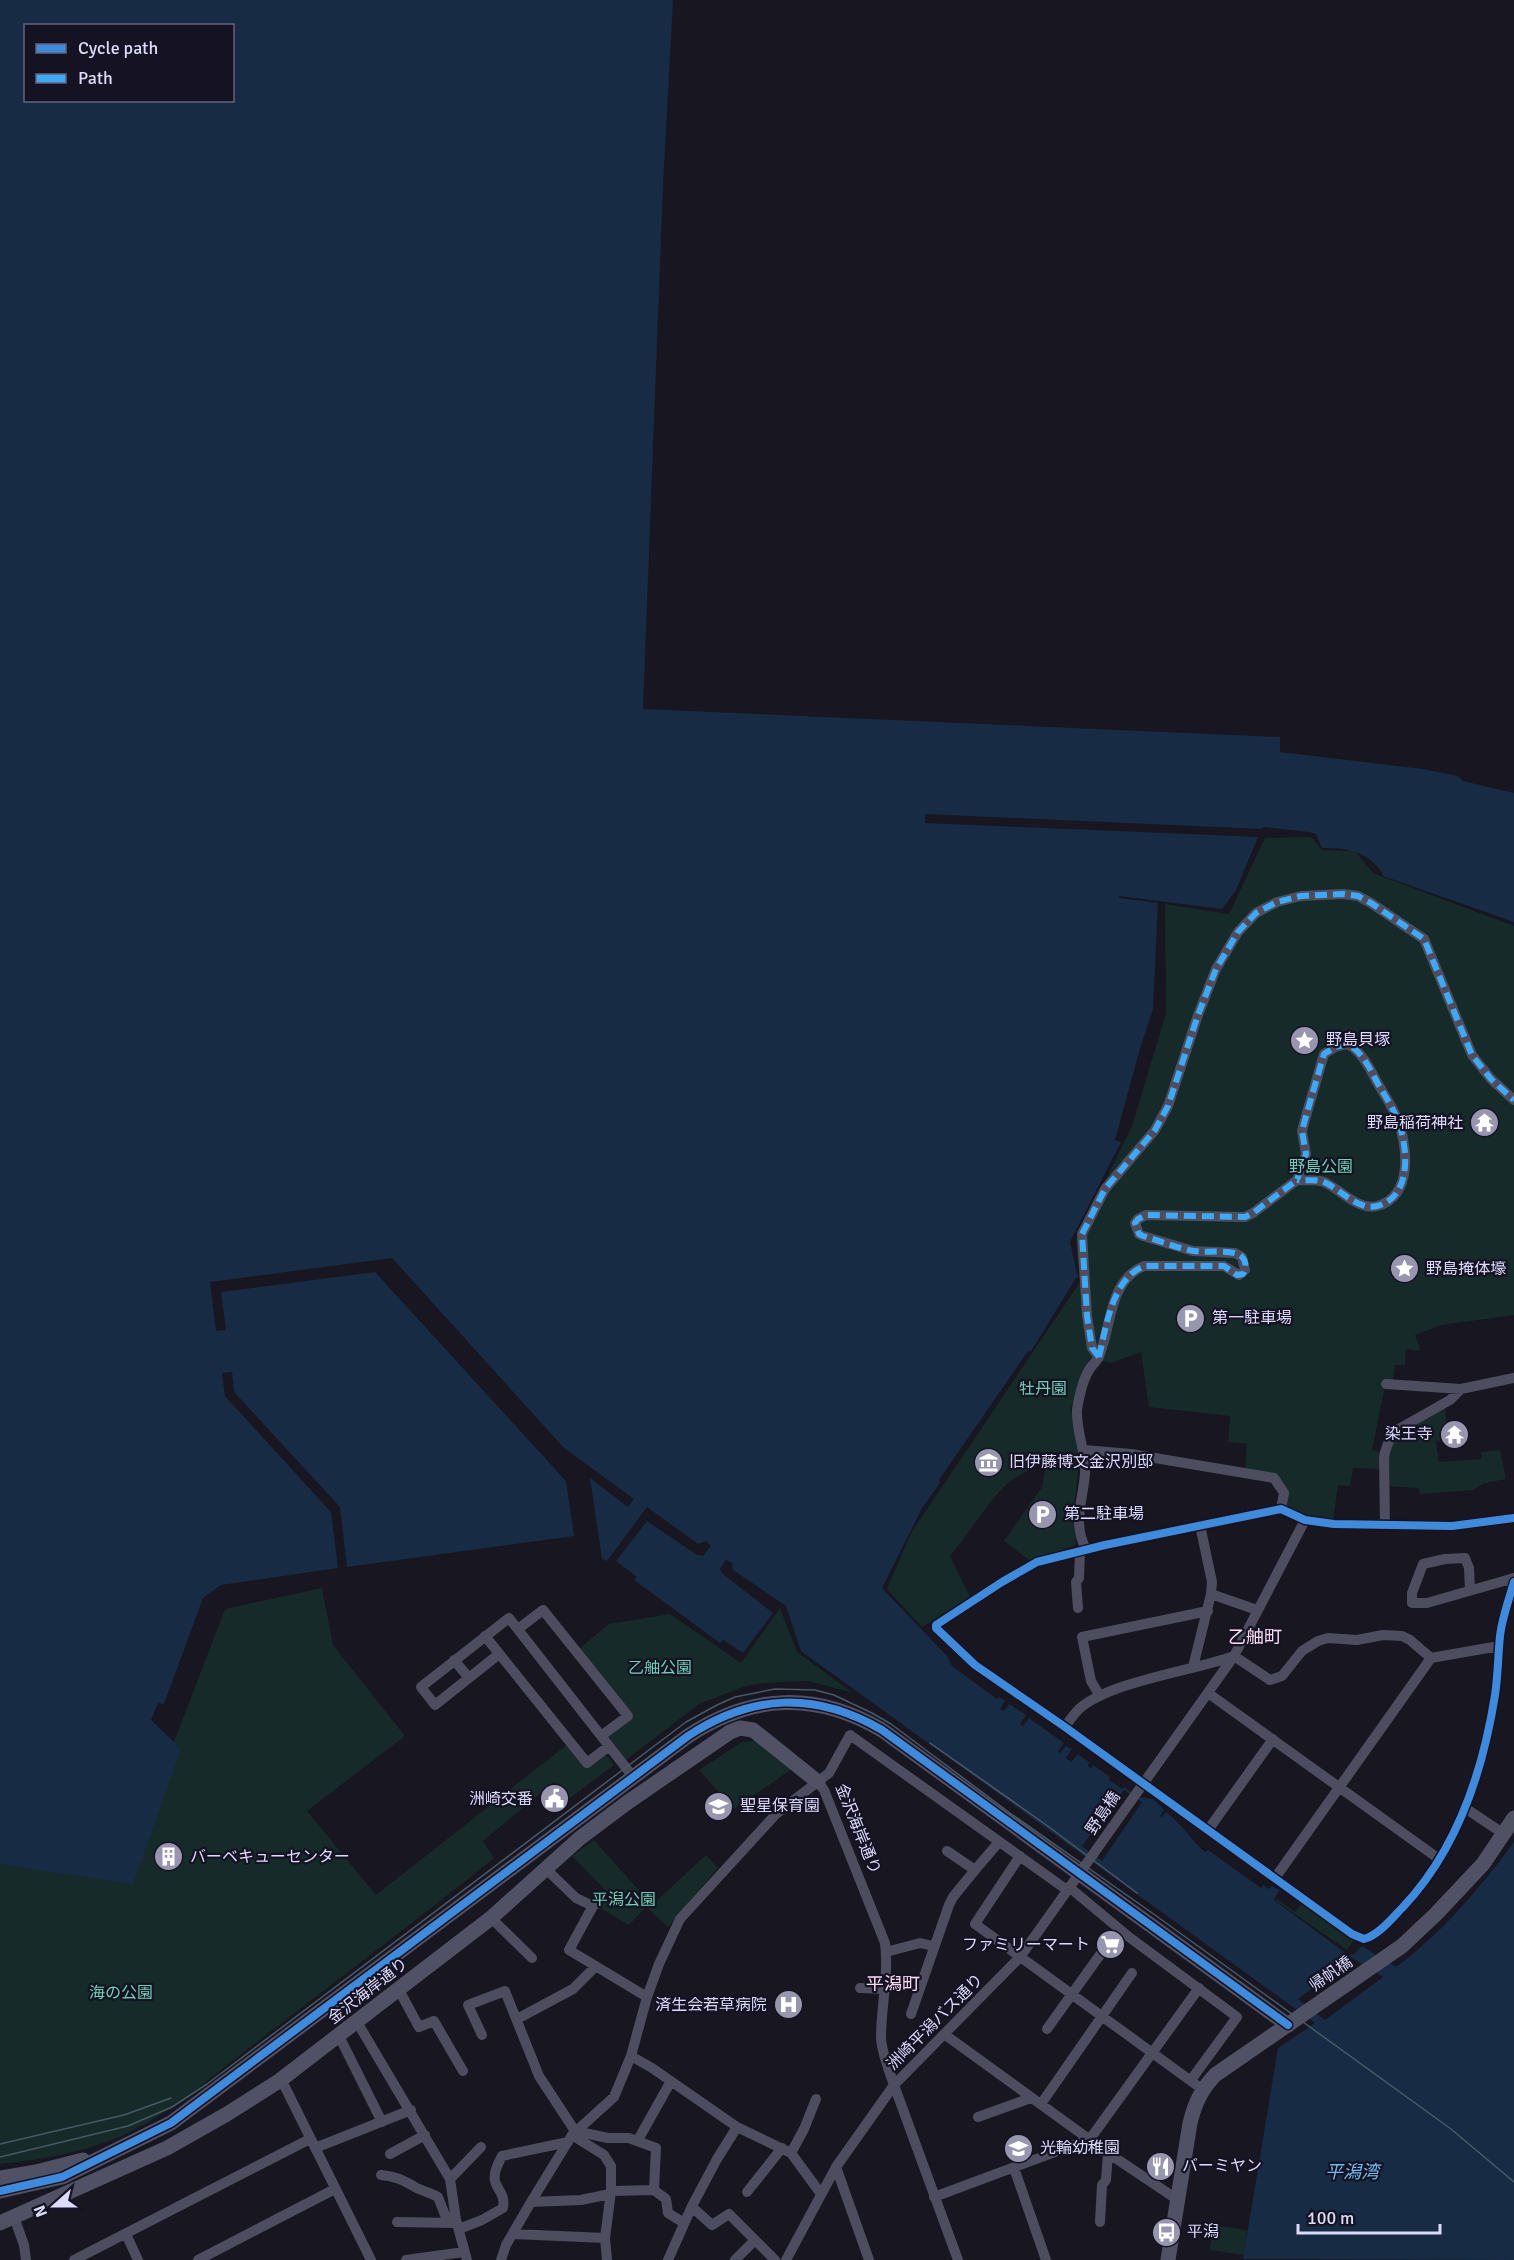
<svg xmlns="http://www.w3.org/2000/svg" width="1514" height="2260" viewBox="0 0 1514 2260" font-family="Signika,'Noto Sans JP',sans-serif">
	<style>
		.green { fill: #162a2a }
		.water { fill: #172b44; fill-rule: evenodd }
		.pier { fill: #181620 }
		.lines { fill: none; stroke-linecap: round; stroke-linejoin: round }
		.street { stroke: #4e4d5f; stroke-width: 10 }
		.secondary { stroke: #515165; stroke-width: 15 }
		.tram { stroke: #485966; stroke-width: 1.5 }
		.quiet { stroke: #3fa9f5; stroke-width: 6; stroke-dasharray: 12 6; stroke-linecap: butt }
		.cycleway-casing { stroke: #151224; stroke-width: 11 }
		.cycleway { stroke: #408adc; stroke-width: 8 }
		.labels { text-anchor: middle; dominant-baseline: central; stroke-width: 4.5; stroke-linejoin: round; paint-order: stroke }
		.poi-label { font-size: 16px; fill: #dddbfa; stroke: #151224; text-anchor: start }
		.park-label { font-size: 16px; fill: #70d1b4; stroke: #151224 }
		.street-label { font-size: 16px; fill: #dddbfa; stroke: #151224 }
		.neighbourhood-label { font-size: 18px; fill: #fadcf1; stroke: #151224 }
		.water-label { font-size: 18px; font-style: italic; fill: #76bbec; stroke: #151224 }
	</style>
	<rect width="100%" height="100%" fill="#181620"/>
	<path class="green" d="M1311 837 1322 850 1355 851 1373 873 1514 926V1315L1441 1325 1415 1335 1421 1351 1406 1349 1405 1365H1395L1393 1384 1385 1386 1372 1450 1380 1452V1469L1353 1468 1350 1486 1338 1485 1333 1520 1306 1516 1285 1506 1274 1474 1245 1470 1247 1444 1228 1442 1230 1416 1149 1407 1141 1352 1111 1363 1090 1359 1071 1408 1079 1462 1073 1516 1076 1545 1030 1561 1004 1541 1042 1487 1047 1459C1032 1470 1013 1476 1001 1490 982 1510 968 1535 950 1556L970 1597 922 1627 887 1589 911 1533 1080 1282 1076 1240 1132 1126 1166 1013 1165 904 1229 914 1265 838Z
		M1445 1407 1447 1428 1450 1429 1451 1439 1436 1441 1439 1462 1482 1459 1481 1452 1500 1450 1506 1479 1485 1483 1473 1490 1420 1494 1419 1488 1388 1486 1386 1454 1396 1435Z
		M322 1588 333 1645 405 1736 307 1811 376 1895 569 1743 586 1765 604 1752 614 1765 569 1799 554 1782 483 1841 494 1858C416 1921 336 1981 257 2042 213 2075 170 2115 119 2137 81 2153 40 2160 0 2164V1849L124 1872 225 1609Z
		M780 1608 797 1652 853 1693 808 1681 764 1683 746 1686 699 1704 626 1760 608 1736 633 1716 579 1649 609 1624 670 1614 741 1663Z
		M756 1741 792 1769 734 1809 699 1770 742 1742Z
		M594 1840 652 1905 706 1855 718 1868 668 1927 646 1907 629 1925 595 1905 607 1892 572 1856Z
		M1277 1899 1295 1912 1302 1903 1314 1912 1308 1922 1314 1913 1355 1939 1347 1950 1276 1901Z
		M1213 2225 1247 2230 1244 2255 1210 2250Z"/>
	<path class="water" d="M0 0H673L663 185 643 709 1280 737V752L1423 769 1458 776 1463 781 1514 793V922L1383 876C1382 870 1379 869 1375 864 1359 849 1343 848 1322 848L1316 834 1309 832 1264 827 1261 829 925 814V823L1258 837 1236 890 1222 909 1119 896V898L1158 903 1153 1009 1139 1052 1115 1140 1121 1142 1070 1242 1078 1278H1076L1031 1351H1028L939 1480 940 1483 922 1508 882 1588 947 1656 952 1666 997 1699 999 1697 1005 1701 1000 1709 1004 1711 1009 1704 1026 1715 1020 1724 1023 1726 1029 1718 1064 1743 1058 1752 1060 1753 1066 1746 1072 1749 1066 1758 1071 1762 1078 1754 1089 1762 1088 1766 1091 1768 1093 1765 1110 1777 1109 1780 1122 1789 1124 1787 1138 1797 1153 1799 1164 1810 1160 1816 1162 1817 1166 1812C1182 1824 1191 1840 1205 1852L1208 1850 1261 1888 1263 1885 1269 1889 1272 1886 1279 1890 1274 1900 1348 1955 1354 1954 1362 1946 1396 1967C1442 1933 1480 1888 1514 1842V2260L1243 2259 1278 2048 1315 2023 801 1651 786 1606 733 1570 732 1563 726 1560 720 1569 723 1574 773 1613 743 1653 723 1640 720 1643 634 1580 637 1577 616 1561 647 1521 697 1555 703 1556 711 1546 706 1541 698 1544 647 1507 607 1561 602 1559 590 1478 628 1507 634 1499 564 1448 392 1258 210 1282 216 1331 226 1330 221 1292 375 1272 566 1481 574 1536 347 1567 340 1507 234 1392 232 1372 222 1373 225 1396 331 1512 338 1568 221 1585 203 1598 164 1704 158 1703 151 1720 181 1749 133 1884 0 1864ZM26 26H232V100H26Z"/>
	<path class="pier" d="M1124 1790 1142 1802 1102 1861 1082 1846Z
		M1352 1958 1383 1977 1325 2020 1298 1999Z"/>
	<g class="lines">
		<path class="street" d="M1099 1357 1092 1348 1087 1316 1082 1234 1105 1189 1155 1130 1168 1106 1198 1015 1216 969 1238 932 1256 913 1277 902 1301 896 1343 894 1358 896 1371 903 1424 939 1472 1055 1491 1079 1514 1100
			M1386 1384 1461 1389 1514 1378
			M1084 1450 1131 1454 1274 1478 1284 1493 1281 1509
			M1514 1518 1452 1526 1334 1524 1305 1520 1281 1509 1105 1545 1037 1562 1002 1582 936 1625V1628L975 1665 1065 1727 1352 1934 1364 1939C1379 1935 1393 1917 1403 1907 1457 1850 1483 1771 1495 1695 1498 1676 1498 1655 1500 1636 1502 1618 1509 1599 1514 1582
			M1385 1525 1384 1458C1385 1448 1389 1440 1395 1431L1450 1400 1461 1389
			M1086 1549C1072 1524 1083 1500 1085 1474 1086 1452 1076 1431 1077 1410 1079 1397 1083 1378 1091 1367 1094 1363 1098 1360 1099 1356 1112 1326 1108 1281 1144 1266H1224L1239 1275 1245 1270 1242 1257 1235 1253 1193 1251 1143 1236 1139 1234 1135 1223 1138 1219 1146 1215 1245 1217 1253 1213 1297 1180 1306 1154 1302 1131 1306 1116 1324 1054 1335 1047 1348 1044C1363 1053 1370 1069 1378 1084 1384 1094 1391 1105 1396 1116 1408 1143 1414 1197 1377 1206 1358 1211 1340 1189 1324 1182 1317 1179 1305 1181 1297 1180
			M1470 1590 1469 1568 1465 1558 1445 1559 1423 1564 1412 1593V1603H1427L1514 1578
			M1211 1594 1257 1610
			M1078 1608 1076 1582 1079 1578 1080 1551
			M518 1629 543 1610 628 1716 601 1736
			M485 1636 587 1763 609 1746
			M499 1654 435 1705 421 1687 509 1618 634 1778
			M454 1660 469 1678
			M1193 1667 1211 1594 1212 1582 1200 1525
			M1208 1693 1439 1859
			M1100 1696 1091 1681 1082 1637 1208 1611
			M1065 1727C1069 1721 1074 1714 1079 1709 1111 1681 1193 1671 1234 1656L1270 1680 1282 1676 1302 1651 1318 1641 1328 1638 1357 1640 1383 1635 1402 1636 1410 1640 1431 1658 1499 1646
			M1465 1808 1504 1834
			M1208 1830 1273 1739
			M947 1851 975 1870 999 1842
			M1020 1856 975 1924 1202 2089
			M545 1868 576 1898 593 1906
			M1275 1878 1431 1658
			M1069 1887 1129 1937 1237 2017 1191 2080
			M595 1905 593 1906 569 1950 647 1997
			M491 1918 532 1958
			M886 1952 920 1943 933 1946
			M860 1988 886 1989
			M399 1990 419 2027 434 2021 463 2071
			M911 2014 949 1905 953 1897 975 1870
			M517 2019 573 1989 595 1967
			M357 2022 450 2179 456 2220 467 2260
			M1047 2029 1102 1952
			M944 2034 1108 2153 1178 2200
			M482 2035 468 2005 505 1991 539 2076 575 2131 608 2138H629L656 2148 654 2190 666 2199 668 2213 684 2223
			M339 2036 382 2122
			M631 2056 652 2068 737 2127 791 2153 821 2194
			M279 2081 285 2087 371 2260
			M1041 2104 1132 1973
			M978 2117 1031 2098
			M572 2135 604 2155 611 2166V2191L605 2238 607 2260
			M638 2140 671 2081
			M315 2148 411 2110
			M791 2153 804 2129 816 2099
			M390 2154 425 2135
			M836 2167 869 2260
			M1014 2168 1046 2260
			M381 2175C395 2176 403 2180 415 2187 422 2191 431 2193 438 2197L445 2215 456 2220
			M450 2179 481 2147
			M611 2191 654 2190
			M747 2192 782 2148
			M934 2197 1090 2139 1199 1988
			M531 2202 581 2200 610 2194
			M692 2207 712 2225 729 2214 775 2260
			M14 2217 24 2245 26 2260
			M397 2222 457 2223
			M1100 2222 1102 2185 1106 2180 1108 2153
			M459 2229 482 2220 503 2208C507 2185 483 2190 502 2156L568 2142
			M126 2234 138 2260
			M513 2234 605 2238
			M74 2260 310 2139
			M198 2260 335 2189
			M406 2260 464 2252
			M501 2260 506 2245 531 2202 572 2135 614 2097 631 2056 647 1997 659 1964 680 1919 776 1814 829 1773 850 1735 1067 1890
			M668 2260 692 2206 717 2159 737 2127
			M735 2260 755 2240
			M786 2260 836 2167 894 2085C889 2070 882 2054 881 2038 881 2006 889 1975 885 1943L824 1790 818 1782
			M958 2260 894 2085 1020 1957 1234 1656 1305 1520"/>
		<path class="secondary" d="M0 2178 36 2172 83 2160
			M0 2191 62 2177 171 2123 688 1736C752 1694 815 1691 882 1730L1288 2025
			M0 2223 167 2148 227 2114 279 2081 491 1918 580 1838 628 1802 730 1732 740 1728 753 1730 818 1782
			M1168 2260 1190 2123C1195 2103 1201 2090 1215 2075L1402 1946 1436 1914 1483 1864 1514 1818"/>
		<path class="tram" d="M930 1743 1045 1824 1137 1893
			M0 2144 124 2115 171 2098
			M0 2157 128 2126 172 2107 207 2084 686 1722 717 1705 735 1697 775 1689 815 1690 834 1695 872 1713 891 1724 1010 1813 1155 1915 1451 2129 1514 2182"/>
		<path class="quiet" d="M1099 1357C1106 1327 1112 1279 1144 1266H1224L1237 1275 1243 1274C1246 1268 1247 1261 1241 1256 1233 1249 1206 1253 1194 1251 1177 1248 1160 1241 1143 1236L1139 1234 1135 1223 1138 1219 1146 1215 1245 1217 1253 1213 1297 1180 1306 1154 1302 1131 1306 1116 1324 1054 1335 1047 1348 1044C1363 1053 1370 1069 1378 1084 1384 1094 1391 1105 1396 1116 1408 1143 1414 1197 1377 1206 1358 1211 1340 1189 1324 1182 1317 1179 1305 1181 1297 1180
			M1099 1357 1092 1348 1087 1316 1082 1234 1105 1189 1155 1130 1168 1106 1198 1015 1216 969 1238 932 1256 913 1277 902 1301 896 1343 894 1358 896 1371 903 1424 939 1472 1055 1491 1079 1514 1100"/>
		<defs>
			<path id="cycleway" d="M1514 1518 1452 1526 1334 1524 1305 1520 1281 1509 1105 1545 1037 1562 1002 1582 936 1625V1628L975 1665 1065 1727 1352 1934 1364 1939C1379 1935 1393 1917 1403 1907 1457 1850 1483 1771 1495 1695 1498 1676 1498 1655 1500 1636 1502 1618 1509 1599 1514 1582
				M0 2191 62 2177 171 2123 688 1736C752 1694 815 1691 882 1730L1288 2025"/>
		</defs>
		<use href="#cycleway" class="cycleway-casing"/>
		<use href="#cycleway" class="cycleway"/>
	</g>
	<defs>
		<symbol id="sight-disc" viewBox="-11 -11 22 22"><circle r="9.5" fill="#9896ae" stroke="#151224"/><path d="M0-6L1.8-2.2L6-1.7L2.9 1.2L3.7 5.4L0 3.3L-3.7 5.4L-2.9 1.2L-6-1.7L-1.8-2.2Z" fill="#fff"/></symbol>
		<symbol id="temple-disc" viewBox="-11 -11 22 22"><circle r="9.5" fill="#9896ae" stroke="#151224"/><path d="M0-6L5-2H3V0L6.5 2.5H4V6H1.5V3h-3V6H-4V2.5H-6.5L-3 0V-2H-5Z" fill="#fff"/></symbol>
		<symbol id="parking-disc" viewBox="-11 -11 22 22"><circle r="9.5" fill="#9896ae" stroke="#151224"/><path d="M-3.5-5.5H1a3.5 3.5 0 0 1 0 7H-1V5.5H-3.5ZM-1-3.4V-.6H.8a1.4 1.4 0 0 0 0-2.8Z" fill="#fff"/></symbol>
		<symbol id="museum-disc" viewBox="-11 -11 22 22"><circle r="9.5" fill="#9896ae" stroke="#151224"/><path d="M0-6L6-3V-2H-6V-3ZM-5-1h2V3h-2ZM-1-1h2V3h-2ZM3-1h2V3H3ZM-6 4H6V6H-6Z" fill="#fff"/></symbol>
		<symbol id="civic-disc" viewBox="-11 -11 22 22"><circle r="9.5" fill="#9896ae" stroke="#151224"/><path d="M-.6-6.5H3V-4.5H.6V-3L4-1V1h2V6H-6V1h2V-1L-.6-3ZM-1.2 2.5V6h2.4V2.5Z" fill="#fff"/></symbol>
		<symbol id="school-disc" viewBox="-11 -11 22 22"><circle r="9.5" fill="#9896ae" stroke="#151224"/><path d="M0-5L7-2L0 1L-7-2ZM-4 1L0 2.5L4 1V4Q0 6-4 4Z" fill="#fff"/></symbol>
		<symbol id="building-disc" viewBox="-11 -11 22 22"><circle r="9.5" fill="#9896ae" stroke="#151224"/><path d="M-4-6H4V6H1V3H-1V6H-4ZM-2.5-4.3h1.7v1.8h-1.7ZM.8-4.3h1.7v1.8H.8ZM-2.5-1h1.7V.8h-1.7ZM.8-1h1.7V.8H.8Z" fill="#fff"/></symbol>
		<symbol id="supermarket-disc" viewBox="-11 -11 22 22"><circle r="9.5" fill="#9896ae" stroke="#151224"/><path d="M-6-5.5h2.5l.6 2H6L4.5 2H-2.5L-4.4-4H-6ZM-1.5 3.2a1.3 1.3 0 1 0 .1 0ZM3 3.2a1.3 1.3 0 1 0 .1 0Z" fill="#fff"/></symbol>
		<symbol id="hospital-disc" viewBox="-11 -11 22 22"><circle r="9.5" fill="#9896ae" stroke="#151224"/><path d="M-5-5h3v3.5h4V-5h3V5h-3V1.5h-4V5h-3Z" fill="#fff"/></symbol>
		<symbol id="restaurant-disc" viewBox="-11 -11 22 22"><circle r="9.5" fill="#9896ae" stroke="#151224"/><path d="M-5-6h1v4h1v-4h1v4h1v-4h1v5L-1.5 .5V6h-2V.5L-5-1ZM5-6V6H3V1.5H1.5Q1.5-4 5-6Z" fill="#fff"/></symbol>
		<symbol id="bus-disc" viewBox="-11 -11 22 22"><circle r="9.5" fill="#9896ae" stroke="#151224"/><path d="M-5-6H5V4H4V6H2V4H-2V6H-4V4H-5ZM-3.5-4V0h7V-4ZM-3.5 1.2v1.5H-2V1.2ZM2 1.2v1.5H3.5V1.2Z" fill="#fff"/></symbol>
	</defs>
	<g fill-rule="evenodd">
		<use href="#sight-disc" x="1288" y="1024" width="33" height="33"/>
		<use href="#temple-disc" x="1468" y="1106" width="33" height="33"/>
		<use href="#sight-disc" x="1388" y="1252" width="33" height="33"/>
		<use href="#parking-disc" x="1174" y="1302" width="33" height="33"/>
		<use href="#temple-disc" x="1438" y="1418" width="33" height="33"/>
		<use href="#museum-disc" x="972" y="1446" width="33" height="33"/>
		<use href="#parking-disc" x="1026" y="1498" width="33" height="33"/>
		<use href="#civic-disc" x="538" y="1782" width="33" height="33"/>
		<use href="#school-disc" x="702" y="1790" width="33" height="33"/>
		<use href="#building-disc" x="152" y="1840" width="33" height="33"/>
		<use href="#supermarket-disc" x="1094" y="1928" width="33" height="33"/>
		<use href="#hospital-disc" x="772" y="1988" width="33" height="33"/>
		<use href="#school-disc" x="1002" y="2132" width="33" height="33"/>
		<use href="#restaurant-disc" x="1144" y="2150" width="33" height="33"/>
		<use href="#bus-disc" x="1150" y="2216" width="33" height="33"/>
	</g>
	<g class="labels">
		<g class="poi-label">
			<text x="1326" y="1040">野島貝塚</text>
			<text x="1463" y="1123" text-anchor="end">野島稲荷神社</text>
			<text x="1426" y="1269">野島掩体壕</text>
			<text x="1212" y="1318">第一駐車場</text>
			<text x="1433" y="1434" text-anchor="end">染王寺</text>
			<text x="1009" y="1462">旧伊藤博文金沢別邸</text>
			<text x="1064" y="1514">第二駐車場</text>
			<text x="533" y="1799" text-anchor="end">洲崎交番</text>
			<text x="740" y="1806">聖星保育園</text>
			<text x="190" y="1857">バーベキューセンター</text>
			<text x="1090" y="1945" text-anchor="end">ファミリーマート</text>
			<text x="767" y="2005" text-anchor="end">済生会若草病院</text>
			<text x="1040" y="2148">光輪幼稚園</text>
			<text x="1182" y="2166">バーミヤン</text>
			<text x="1187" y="2232">平潟</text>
		</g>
		<g class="park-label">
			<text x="1321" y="1167">野島公園</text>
			<text x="1043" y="1389">牡丹園</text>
			<text x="660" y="1668">乙舳公園</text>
			<text x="624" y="1900">平潟公園</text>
			<text x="121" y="1993">海の公園</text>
		</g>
		<g class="street-label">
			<text transform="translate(1103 1813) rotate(-56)">野島橋</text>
			<text transform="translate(858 1829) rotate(68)">金沢海岸通り</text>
			<text transform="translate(1331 1974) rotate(-35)">帰帆橋</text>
			<text transform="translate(368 1991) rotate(-38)">金沢海岸通り</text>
			<text transform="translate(935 2022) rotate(-45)">洲崎平潟バス通り</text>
		</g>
		<g class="neighbourhood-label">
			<text x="1255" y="1637">乙舳町</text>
			<text x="893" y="1984">平潟町</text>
		</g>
		<g class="water-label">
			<text x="1352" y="2172">平潟湾</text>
		</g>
	</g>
	<rect x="24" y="24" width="210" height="78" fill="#151224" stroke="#65627a" stroke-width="1.5"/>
	<rect x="36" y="44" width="30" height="9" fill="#408adc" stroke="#65627a" stroke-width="1.5"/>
	<text x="78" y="54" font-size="18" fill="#dddbfa">Cycle path</text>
	<rect x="36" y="74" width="30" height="9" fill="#3fa9f5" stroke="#65627a" stroke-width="1.5"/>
	<text x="78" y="84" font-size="18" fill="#dddbfa">Path</text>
	<g transform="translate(54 2206) rotate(249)" stroke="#151224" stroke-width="4.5" paint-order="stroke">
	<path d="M0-4.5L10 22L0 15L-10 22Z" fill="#dddbfa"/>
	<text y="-9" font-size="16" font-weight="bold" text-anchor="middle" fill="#dddbfa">N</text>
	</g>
	<path d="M1298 2224v9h142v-9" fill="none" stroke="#dddbfa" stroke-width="3"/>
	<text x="1307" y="2224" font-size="18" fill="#dddbfa" stroke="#151224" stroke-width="4.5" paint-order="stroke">100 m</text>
</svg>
